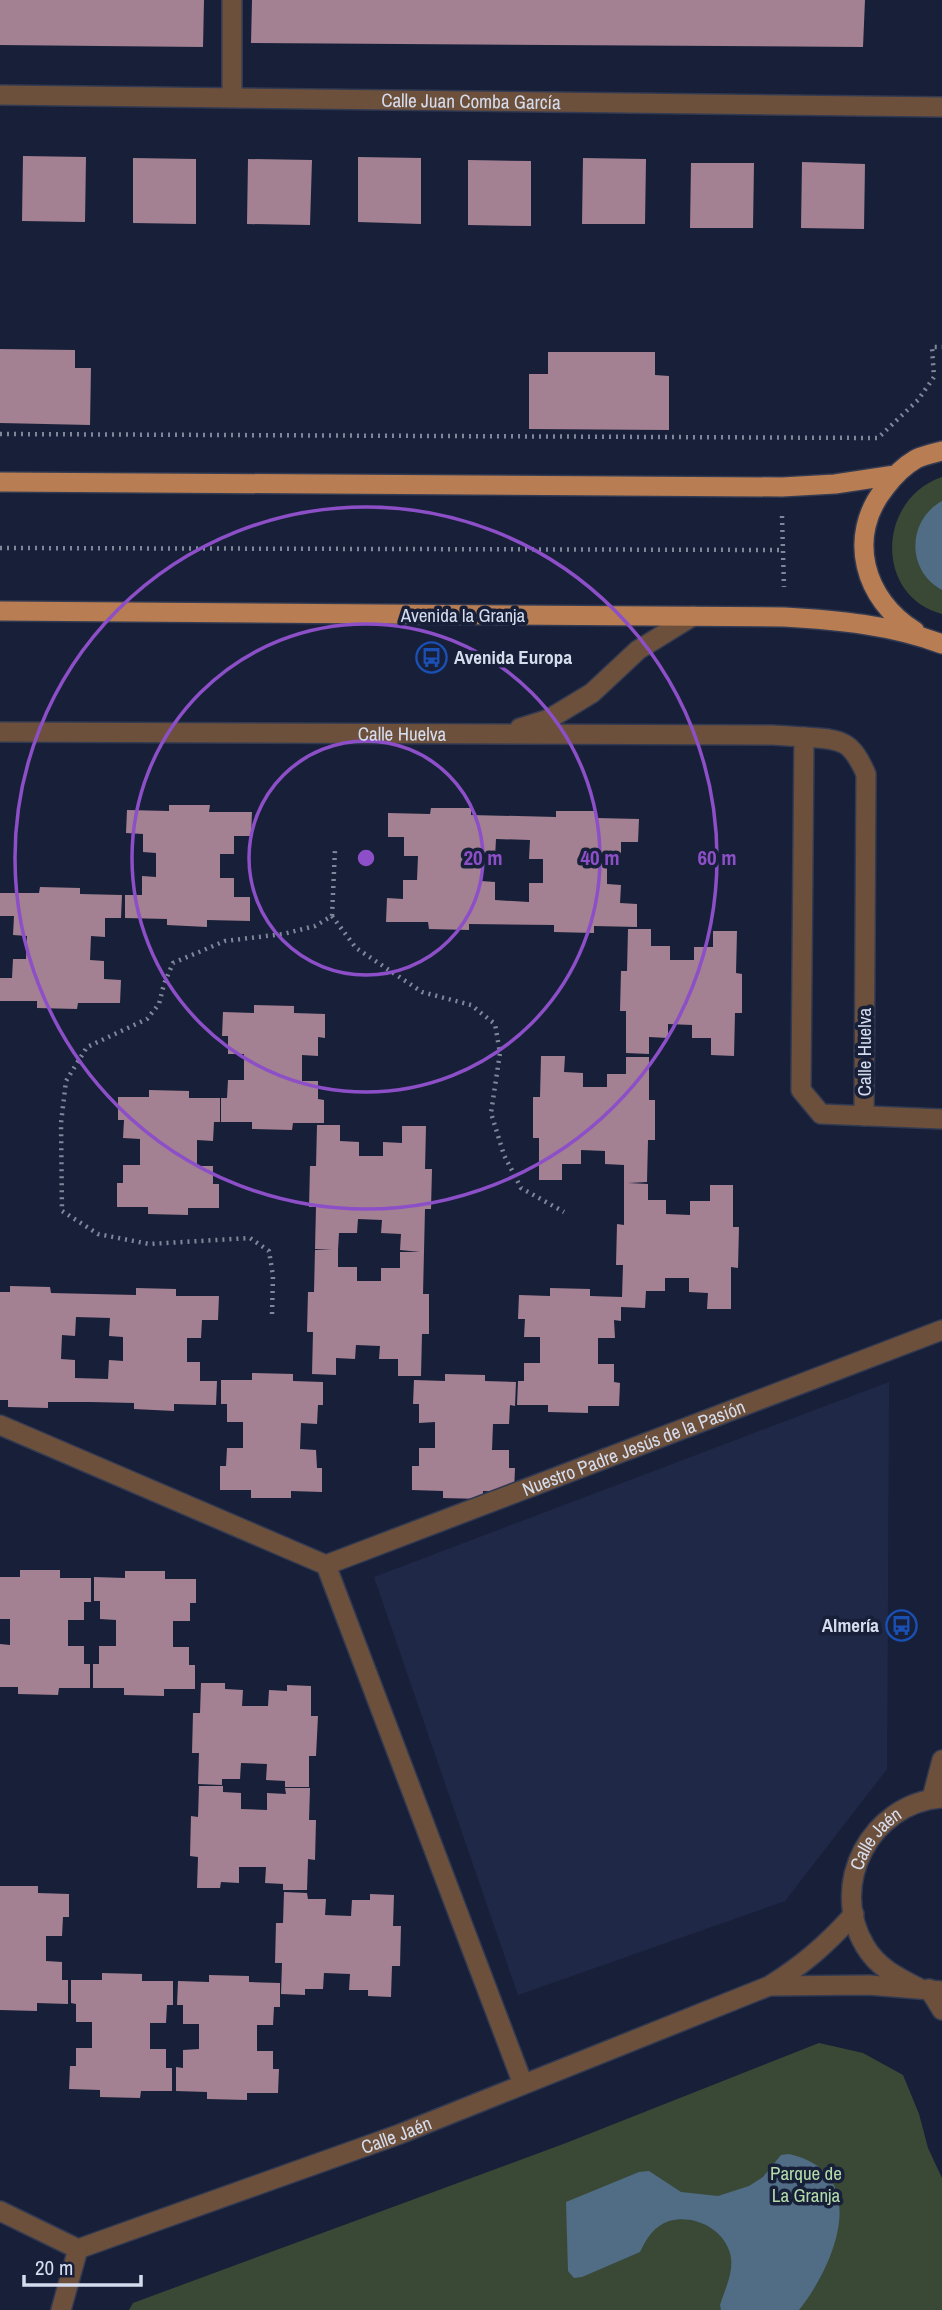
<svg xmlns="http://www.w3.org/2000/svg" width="942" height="2310" viewBox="0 0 942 2310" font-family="'Archivo Narrow',sans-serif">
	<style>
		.built { fill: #1f2847 }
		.green { fill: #3a4936 }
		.water { fill: #506d85 }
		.building { fill: #a38092; fill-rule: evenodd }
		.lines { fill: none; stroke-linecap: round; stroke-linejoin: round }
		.pedestrian-casing { stroke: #323a52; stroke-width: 22 }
		.minor-casing { stroke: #323a52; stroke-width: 22 }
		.primary-casing { stroke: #323a52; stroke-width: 22 }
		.path { stroke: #7f879b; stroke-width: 4.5; stroke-dasharray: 2 5; stroke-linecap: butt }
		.pedestrian { stroke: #6d503c; stroke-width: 19 }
		.minor { stroke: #6d503c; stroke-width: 19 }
		.primary { stroke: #b87d52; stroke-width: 19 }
		.ring { fill: none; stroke: #8d4fc8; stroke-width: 3.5 }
		.labels { text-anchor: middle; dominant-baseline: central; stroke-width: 7; stroke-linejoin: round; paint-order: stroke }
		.street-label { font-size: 19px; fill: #d5dced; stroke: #182039 }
		.poi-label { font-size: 19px; font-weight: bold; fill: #d5dced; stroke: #182039; text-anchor: start }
		.park-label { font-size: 19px; fill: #b3dba9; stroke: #182039 }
		.centre { fill: #8d4fc8; stroke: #182039; stroke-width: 3.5 }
		.ring-label { font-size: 21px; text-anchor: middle; font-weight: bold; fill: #8d4fc8; stroke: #182039; stroke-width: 7; stroke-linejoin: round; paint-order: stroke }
	</style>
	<rect width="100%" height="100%" fill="#182039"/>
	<path class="built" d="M889 1382 887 1769 785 1901 518 1995 374 1577Z"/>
	<path class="green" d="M942 477V614C874 596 877 499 942 477Z
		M819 2043 863 2053 903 2075 919 2114 928 2148 942 2178V2310H129L133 2303 566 2143Z"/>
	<path class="water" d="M942 501V590C906 571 907 520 942 501Z
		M789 2154C873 2173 835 2265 799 2310H721L720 2305C725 2289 735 2270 730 2253 723 2228 693 2214 669 2221 654 2226 646 2239 640 2252L582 2277 574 2278 568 2271 566 2202 639 2172 649 2171 681 2192 718 2196 749 2186 763 2177 781 2155Z"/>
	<path class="building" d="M0 0H204L203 47 0 45Z
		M252 0H865L863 47 251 43Z
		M23 156 86 157 85 222 22 221Z
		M358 157 421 158V224L358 222Z
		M133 158 196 159V224L133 223Z
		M583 158 646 159 645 224H582Z
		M248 159 312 160 310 225 247 224Z
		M468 160 531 161V226L468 225Z
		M802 162 865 164 864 229 801 228Z
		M691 163H754L753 228H690Z
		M0 349 75 350V368H91L90 425 0 423Z
		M548 352H655V375L669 376V430L529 429V374H548Z
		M169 805H210L209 812H252L251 836H234V854H220V878H234V897H250V921L207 920V927L167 925V919L125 918V895H142V876L156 877V853L143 852V834L126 833 127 810 169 811Z
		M431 808H471V815L556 817V811H596V818L639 819 638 842H621V861L607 860V884L621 885 620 903 637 904V927L594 926V933L554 932V925L469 924V930L429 929 428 922H386L387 898 403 899V880H417L418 856H404V837H388V813L430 814ZM496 839 530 840 529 859H543V883H529V902L495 900V882L481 881 482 857 495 858Z
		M40 887 80 888V894L122 895 121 918H105V937L91 936 90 960 104 961V979L121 980 120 1003H78L77 1009 37 1008V1001H0V978H12L13 959H26L27 936 13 935 14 916H0V893H39Z
		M628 929H651V946H670V960H694V947H713V931H737L736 973 742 974V1013H735L734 1056 711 1055V1038H692V1025L668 1024V1038L649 1037V1054L626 1053V1011H620L621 971H627Z
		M254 1005 294 1006V1013L325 1014V1038L318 1037V1056L302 1055V1081H318V1099L324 1100V1123H293L292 1130 252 1129V1122H221V1098H227L228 1080H244V1054H228V1036H222L223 1012 254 1013Z
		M541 1056H565L564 1072 583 1073V1087H607V1074H626V1057H649V1100H655V1140H648L647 1182 628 1183 648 1184V1200H666V1214L690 1215V1201H710V1185H733V1227H739L738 1268 731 1267V1309H707L708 1293 689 1292V1278H665V1291H646L645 1308 621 1307V1321L614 1320 615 1338H598V1364H614V1382L620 1383 619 1406H588V1413L548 1412V1405H517L518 1381H524V1363H540V1337H524L525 1319H518L519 1295 550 1296V1288L590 1289V1296L622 1297 623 1265H616L617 1224 624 1225V1165L605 1164V1151L581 1150V1164H562V1180H539V1138H533V1097H540Z
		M149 1090 189 1091V1098H220V1122H214L213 1141 197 1140V1166H213V1184H219V1208H188V1215L148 1214V1207H117V1183H123V1165H140V1139L123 1138 124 1120H118V1097H149Z
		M317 1125H340V1141L359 1142V1156H383V1142L402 1143V1126H426L425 1169H432L431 1209H425L423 1294H429V1334H422L421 1376H398V1359H379L380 1346 356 1345 355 1359 336 1358V1375L312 1374 313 1332H307L308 1292H314L315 1250H332L315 1249 316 1207H309L310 1166H316ZM358 1219 382 1220 381 1233 401 1234 400 1250 420 1252H400V1268H381V1281H357V1267H338V1250L339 1233H357Z
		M10 1286 50 1287 51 1293 136 1295V1288L176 1289V1296H219L218 1320H202L201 1338H187V1362H200V1381H217L216 1405 174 1404V1411L134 1409V1403L91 1402H48V1408L8 1407V1400H0V1292H10ZM76 1317 110 1318 109 1336 123 1337V1361L109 1360 108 1379 75 1378V1360L61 1359 62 1335 75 1336Z
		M252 1373 293 1374V1381L323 1382V1405H318L317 1424 301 1423 300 1449 316 1450 317 1468H322V1492L291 1491V1498H251V1490H220V1466H226L227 1448H243V1422H227V1404H221V1380H252Z
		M445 1374 485 1375V1381L516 1382 515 1406 510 1405 509 1424H493L492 1450H509V1468H515L514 1492 483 1491V1499L443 1498V1491L412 1490V1466H419V1448H435V1422L419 1423V1404H413L414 1380 445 1381Z
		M20 1570H60V1578H91V1602H84V1620H68V1646H84V1664H90V1688H59L58 1695 18 1694V1687H0V1644L10 1645V1619H0V1577H20Z
		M125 1571H165V1579H196V1603H190V1621H173V1647H189V1665H195V1689H164V1696L124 1695V1688H93V1664H99V1646H116V1620L100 1619V1601H94V1577L125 1578Z
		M201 1683H225V1689L243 1690 242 1706H268L269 1690 287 1691V1685L311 1686V1716H318L316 1756H309V1787H285V1781L266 1780 267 1764 241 1763 240 1779H222V1785L198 1784 199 1753H192L193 1713H200Z
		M199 1786H223V1792L241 1793V1809L267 1810V1793L286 1794 285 1788H310L309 1820H316L315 1860 308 1859 307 1890H283V1884L265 1883 266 1867H239V1883L221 1882 220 1888H197L198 1857 190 1856 191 1816 198 1817Z
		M0 1886H38V1893L69 1894V1917H63L62 1936H46V1961L62 1962V1980H68V2004L37 2003V2011L0 2010Z
		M284 1892 307 1893 308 1899H326L325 1915 351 1916 352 1900H370V1894L394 1895 393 1926H401L400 1966H392L391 1997 368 1996V1990H349L350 1974 324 1973 323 1989H305V1995L281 1994 282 1963H275L276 1923H283Z
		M102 1973 142 1974V1981H173V2005H167L166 2023H150V2049H166V2068H172V2091H141L140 2098 100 2097V2090L69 2089 70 2066H76V2048H92V2022H76V2004L71 2003V1980H102Z
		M209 1975 249 1976V1982L280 1983V2007H274L273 2025H257V2051H273V2069H279L278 2093H247V2100L207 2099V2092L176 2091V2067L183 2068V2050L199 2049V2024H183V2005H177L178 1981 209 1982Z"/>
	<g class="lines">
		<defs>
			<g id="pedestrian">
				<path d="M232 97V0"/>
				<path id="s1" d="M0 1425 326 1565 942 1330"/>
				<path d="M326 1565 523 2084"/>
			</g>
			<g id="minor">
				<path id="s2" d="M0 95 942 107"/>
				<path d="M520 728 549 719 592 693 638 650 693 616"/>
				<path id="s3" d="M0 732 772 735 804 737 801 1090 821 1114 942 1119"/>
				<path d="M804 737C841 740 850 738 866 774L864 1116"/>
				<path d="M932 1798 942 1760"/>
				<path d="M770 1986 869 1985 942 1991"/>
				<path id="s4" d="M919 1988C897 1977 877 1967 865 1946 828 1884 871 1803 942 1798"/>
				<path d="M929 1989 942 2010"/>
				<path d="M0 2211 78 2249"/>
				<path id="s5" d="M78 2249 400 2134 769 1986C803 1965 827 1944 854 1914"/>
				<path d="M61 2310 78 2249"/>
			</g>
			<path id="primary" d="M0 482 782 487 835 484 895 475
				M0 611 784 617C837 620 892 625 942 644
				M915 631C864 600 846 536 885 488 893 477 904 466 916 459 924 455 934 453 942 451"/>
		</defs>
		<use href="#pedestrian" class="pedestrian-casing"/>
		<use href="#minor" class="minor-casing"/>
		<use href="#primary" class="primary-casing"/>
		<path class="path" d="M0 434 878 438 918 400 934 377 932 347H942
			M782 516 784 587
			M0 548 783 550
			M332 916 356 948 422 992 471 1005 495 1024 500 1053 491 1113 504 1155 521 1188 564 1212
			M272 1314 273 1276 269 1251 250 1238 149 1244 98 1234 62 1211 61 1123 66 1081 87 1047 147 1019 159 1004 164 984 173 963 225 941 283 934 315 926 332 916 335 849"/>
		<use href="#pedestrian" class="pedestrian"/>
		<use href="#minor" class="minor"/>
		<use href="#primary" class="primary"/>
	</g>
	<g class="ring">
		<circle cx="366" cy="858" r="117"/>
		<circle cx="366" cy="858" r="234"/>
		<circle cx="366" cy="858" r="351"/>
	</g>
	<defs>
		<symbol id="bus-ring" viewBox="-11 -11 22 22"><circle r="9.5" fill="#182039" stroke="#1a4fb4" stroke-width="1.5"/><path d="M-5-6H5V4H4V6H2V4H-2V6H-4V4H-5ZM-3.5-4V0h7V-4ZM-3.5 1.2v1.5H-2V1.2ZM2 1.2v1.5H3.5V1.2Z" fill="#1a4fb4"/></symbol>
	</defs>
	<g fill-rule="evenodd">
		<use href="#bus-ring" x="414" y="640" width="35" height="35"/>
		<use href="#bus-ring" x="884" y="1608" width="35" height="35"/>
	</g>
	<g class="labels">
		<g class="street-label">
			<text stroke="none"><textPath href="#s2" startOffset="471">Calle Juan Comba García</textPath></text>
			<text x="463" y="615">Avenida la Granja</text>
			<text stroke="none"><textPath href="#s3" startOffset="402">Calle Huelva</textPath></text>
			<text transform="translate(864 1052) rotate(-90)">Calle Huelva</text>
			<text stroke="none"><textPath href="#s1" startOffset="684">Nuestro Padre Jesús de la Pasión</textPath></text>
			<text stroke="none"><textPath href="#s4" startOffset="186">Calle Jaén</textPath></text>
			<text stroke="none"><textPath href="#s5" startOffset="338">Calle Jaén</textPath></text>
		</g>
		<g class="poi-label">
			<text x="454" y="657">Avenida Europa</text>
			<text x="879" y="1625" text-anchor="end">Almería</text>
		</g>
		<g class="park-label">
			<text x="806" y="2173">Parque de<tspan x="806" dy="22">La Granja</tspan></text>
		</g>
	</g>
	<circle cx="366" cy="858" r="10" class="centre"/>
	<g class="ring-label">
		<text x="483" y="865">20 m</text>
		<text x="600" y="865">40 m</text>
		<text x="717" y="865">60 m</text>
	</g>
	<path d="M24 2275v10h117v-10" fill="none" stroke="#d5dced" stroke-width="3.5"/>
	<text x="35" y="2275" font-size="21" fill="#d5dced" stroke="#182039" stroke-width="5" paint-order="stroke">20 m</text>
</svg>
